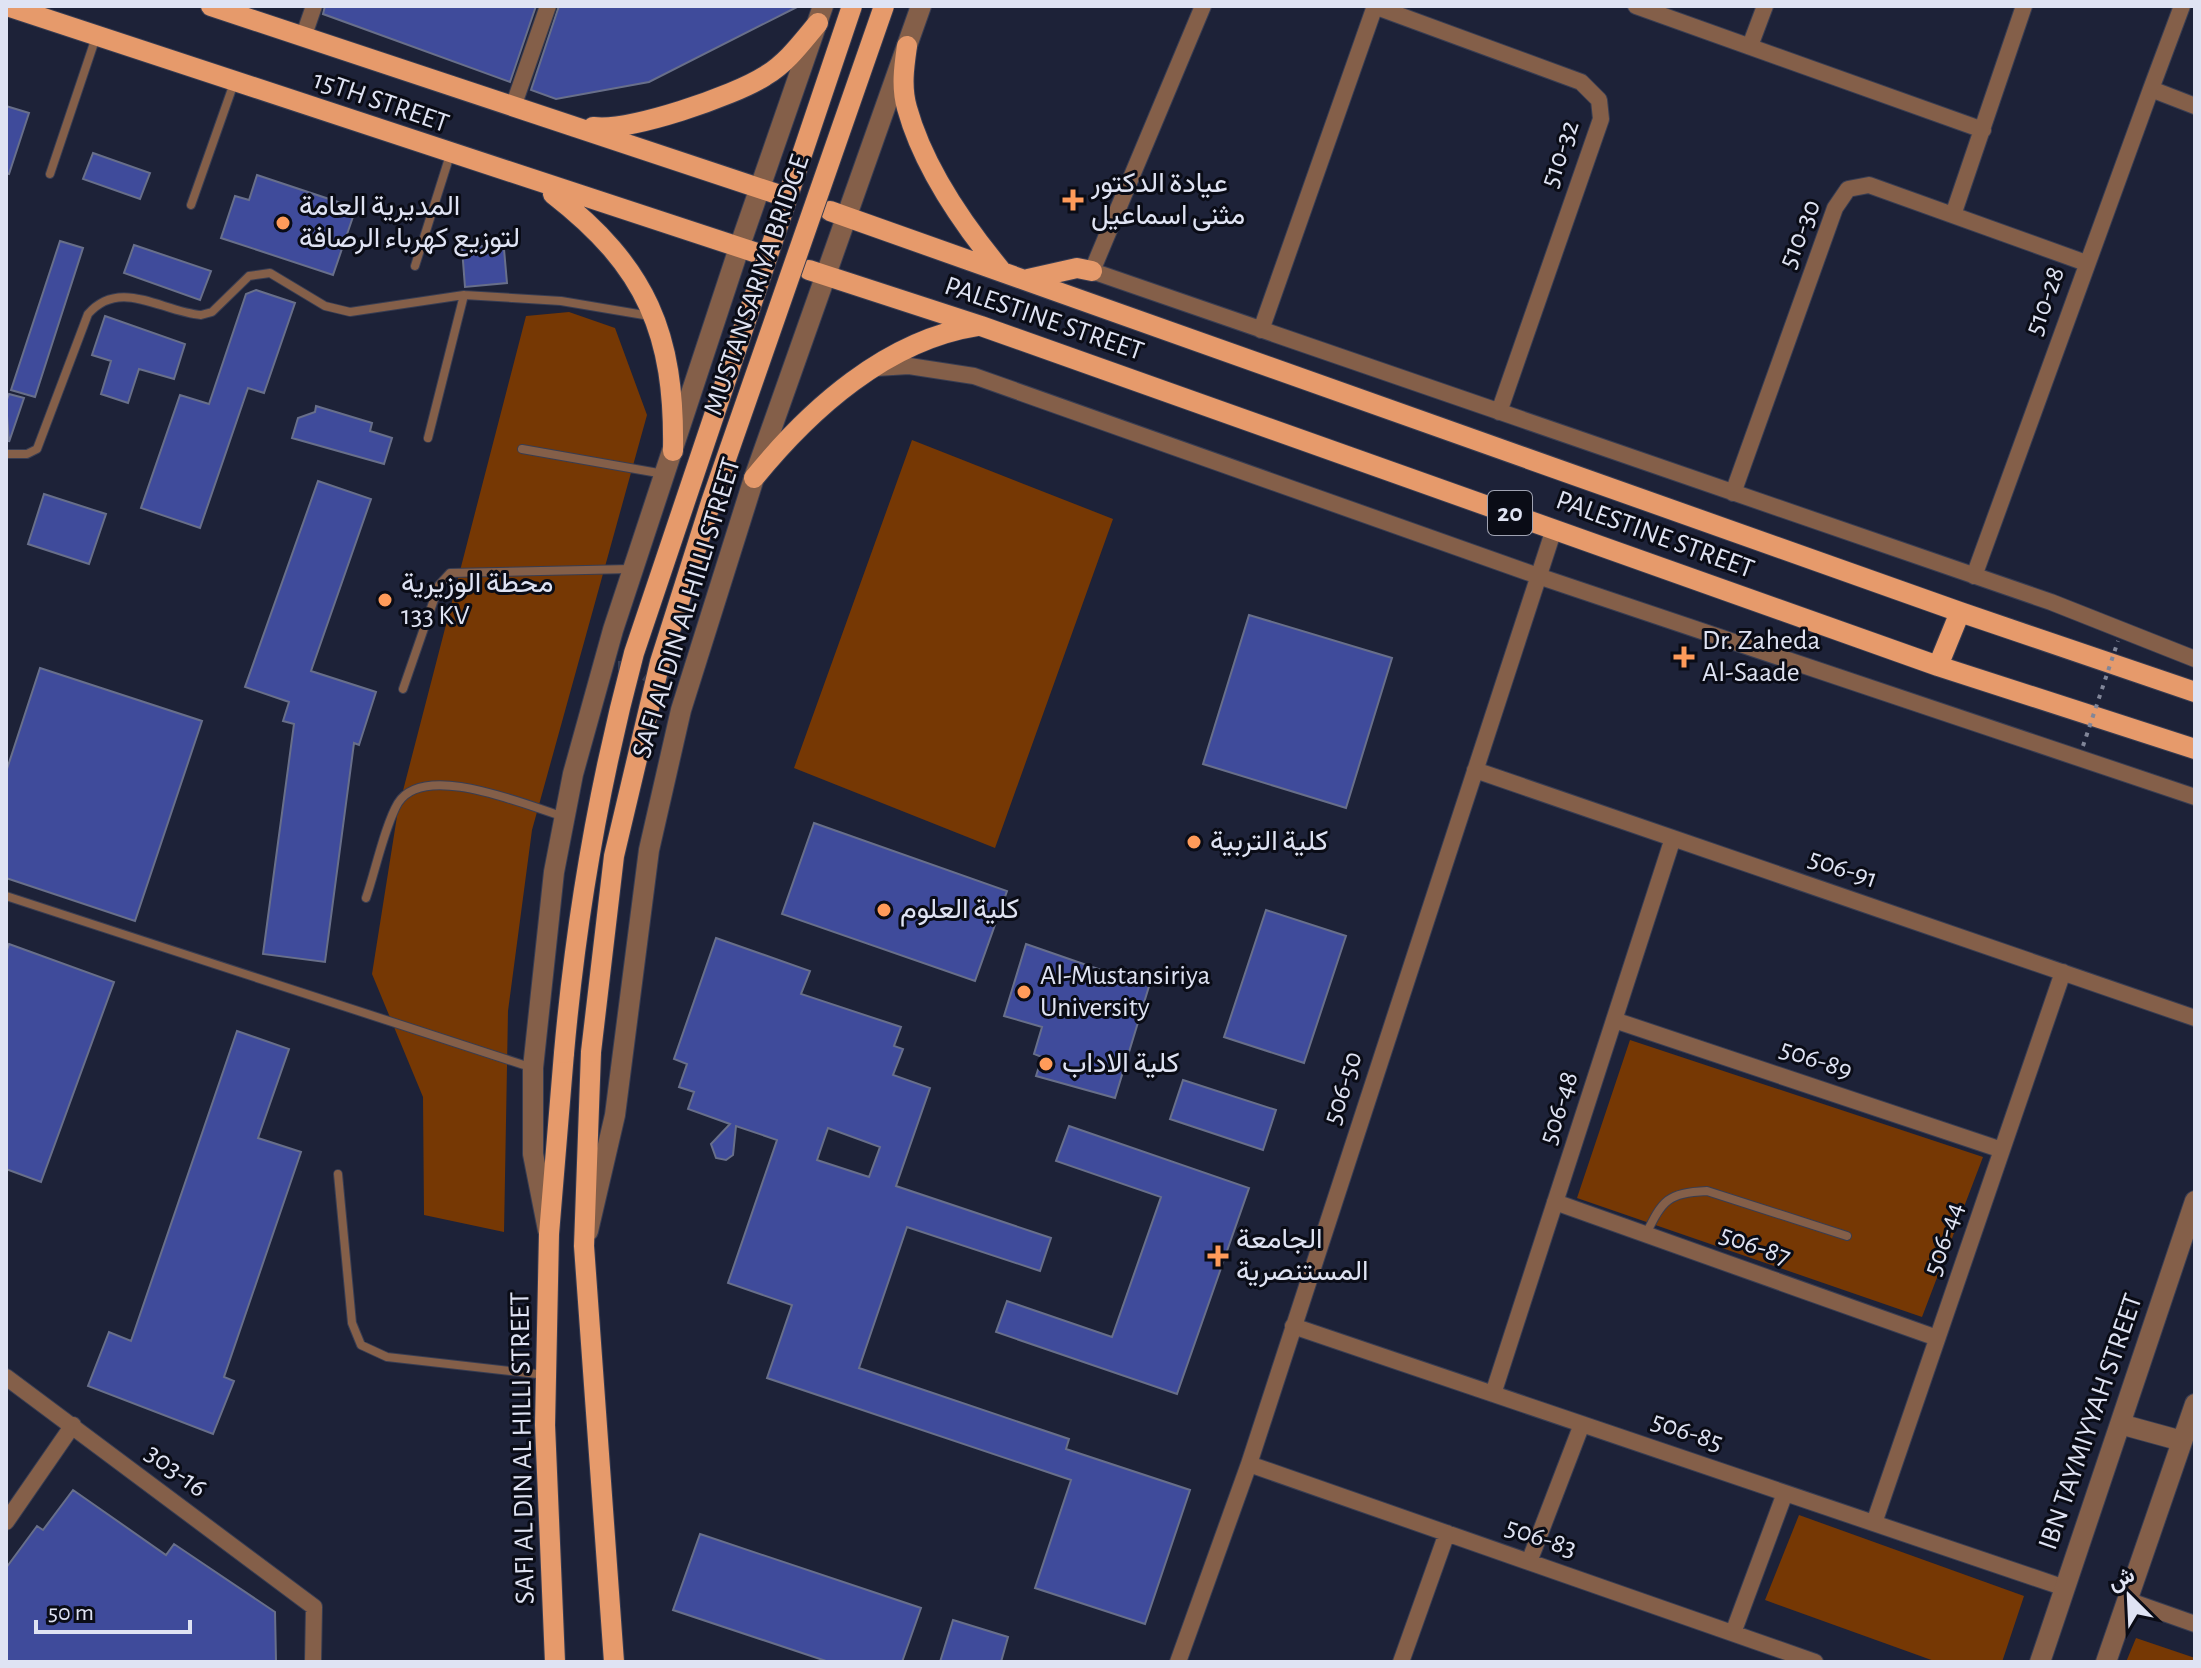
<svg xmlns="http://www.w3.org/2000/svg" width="2201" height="1668" viewBox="0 0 2201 1668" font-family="'Alegreya Sans',Vazirmatn,sans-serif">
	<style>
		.green { fill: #763804 }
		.building { fill: #3f4b9b; stroke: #686f8a; stroke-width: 2; fill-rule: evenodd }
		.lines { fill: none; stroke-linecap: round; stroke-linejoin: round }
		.tertiary-tunnel { stroke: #3a3f54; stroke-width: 20; stroke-dasharray: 20 10; stroke-linecap: butt }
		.service-casing { stroke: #383d52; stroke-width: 10 }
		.minor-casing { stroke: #383d52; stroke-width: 18 }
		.tertiary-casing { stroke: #383d52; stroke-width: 22 }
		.primary-casing { stroke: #383d52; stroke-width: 22 }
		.service { stroke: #845f49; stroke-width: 8 }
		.minor { stroke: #845f49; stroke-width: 16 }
		.tertiary { stroke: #845f49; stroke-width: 20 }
		.primary { stroke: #e69a6b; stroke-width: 20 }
		.primary-bridge-casing { stroke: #383d52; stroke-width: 22; stroke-linecap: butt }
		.path-bridge { stroke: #818699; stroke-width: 4; stroke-dasharray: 4 6; stroke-linecap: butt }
		.primary-bridge { stroke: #e69a6b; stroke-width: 20 }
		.poi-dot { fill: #ff9b5a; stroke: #0a0c16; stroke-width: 3 }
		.labels { text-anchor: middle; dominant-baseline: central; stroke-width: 6; stroke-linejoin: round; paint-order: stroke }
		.shield { fill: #0a0c16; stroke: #9fa2b1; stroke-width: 2 }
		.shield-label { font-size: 26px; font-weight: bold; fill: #dfe3f3 }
		.street-label { font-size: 28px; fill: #dfe3f3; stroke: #0a0c16 }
		.poi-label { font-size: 28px; fill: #dfe3f3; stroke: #0a0c16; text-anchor: start }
	</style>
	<rect width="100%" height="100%" fill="#1d2238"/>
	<path class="green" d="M569 312 615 328 647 415 532 830 508 1011 504 1232 424 1215 423 1097 372 974 398 810 526 316Z
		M912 440 1113 519 995 848 794 768Z
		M1630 1040 1983 1157 1922 1317 1577 1198Z
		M1799 1515 2024 1596 2002 1662H1937L1765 1600Z
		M2136 1638 2195 1658V1662H2126Z"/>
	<path class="building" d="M325 6H536L510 82 323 14Z
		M559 6H799L649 82 556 99 531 90Z
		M6 106 29 113 9 174 6 173Z
		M93 153 150 173 140 199 83 179Z
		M257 175 356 208 333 275 221 238 235 196 249 200Z
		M60 241 83 248 35 397 11 390Z
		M134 245 211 271 200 300 124 273Z
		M483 246V251L504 249 507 283 465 287 462 248Z
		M256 290 295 303 264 393 248 388 200 528 141 508 180 395 209 404 246 294Z
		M105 316 185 344 174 379 139 369 128 403 101 394 111 361 92 355Z
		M9 394 24 398 9 442 6 402Z
		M316 406 372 423 370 431 392 438 384 464 292 438 298 418 315 412Z
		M318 481 371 499 311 671 376 692 359 745 354 743 325 962 263 954 294 724 283 721 289 702 245 687Z
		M44 494 106 514 89 564 28 544Z
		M1249 615 1392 658 1346 808 1203 764Z
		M40 668 202 721 135 921 6 878V772Z
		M814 823 1007 891 975 981 782 914Z
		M1266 910 1346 936 1304 1063 1224 1037Z
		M716 938 810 971 801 994 901 1027 894 1046 903 1049 893 1075 930 1088 896 1186 1051 1238 1040 1271 907 1227 859 1368 1069 1439 1066 1449 1190 1490 1145 1624 1035 1588 1071 1480 767 1378 792 1305 728 1283 777 1140 736 1126 733 1155 726 1160 716 1158 711 1144 730 1124 688 1109 694 1092 679 1087 687 1064 674 1059ZM828 1128 880 1147 869 1177 817 1160Z
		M9 944 114 982 41 1182 6 1169V953Z
		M1026 944 1124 978 1150 983 1115 1098 1036 1076 1042 1057 1034 1054 1042 1027 1004 1016Z
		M237 1031 289 1049 258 1138 301 1152 224 1377 234 1381 213 1434 88 1386 109 1332 131 1341Z
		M1183 1080 1276 1110 1263 1150 1170 1119Z
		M1069 1126 1249 1188 1177 1394 996 1332 1007 1301 1112 1337 1161 1197 1056 1161Z
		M73 1490 166 1555 174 1544 275 1612 276 1662H6V1568L37 1526 43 1530Z
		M700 1534 921 1608 902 1662H829L673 1610Z
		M953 1620 1008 1637 1001 1662H940Z"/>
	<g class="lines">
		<path class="tertiary-tunnel" d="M618 671H647L671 688"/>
		<defs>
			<path id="service" d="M50 174 96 37
				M191 205 234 83
				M415 266 450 155
				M428 438 464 295
				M522 449 664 474
				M6 454H27L37 449 88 314C120 277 162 312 201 315L212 312 249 276 270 273 325 306 350 312 464 295 561 301 650 316
				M403 689 439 585 450 573 630 569
				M6 896 533 1068
				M366 898C375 872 385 825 398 803 424 761 525 805 562 816
				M338 1174 352 1323 361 1345 387 1357 546 1375
				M1646 1234C1663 1200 1667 1193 1707 1191L1847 1236"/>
			<path id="minor" d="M1203 6 1092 271 2051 602 2195 659
				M1374 6 1581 82 1599 100 1601 119 1499 412
				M1636 6 1983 130
				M304 35 314 6
				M1750 46 1765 6
				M2151 89 2182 6
				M513 107 548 6
				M1953 215 2024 6
				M1261 330 1375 6
				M876 368 909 366 974 376 1538 576 2195 797
				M1733 493 1835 208 1848 189 1869 185 2086 263
				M1974 576 2151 89 2195 106
				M1475 770 2195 1018
				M1614 1020 2002 1150
				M1555 1202 1937 1338
				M1293 1326 2065 1588
				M6 1377 314 1607 313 1662
				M1493 1394 1673 838
				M1249 1464 1815 1662
				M6 1522 73 1425
				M1874 1523 2063 972
				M1529 1562 1582 1424
				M2127 1600 2195 1624
				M1733 1633 1785 1493
				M1178 1662 1249 1464 1554 529
				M1401 1662 1447 1533"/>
			<path id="tertiary" d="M548 1230 533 1154V1068L554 872 573 774 613 630 739 248 823 6
				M588 1231 615 1115 649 850 681 710 754 478 921 6
				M2120 1424 2182 1441
				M2040 1662 2195 1201
				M2106 1662 2195 1404"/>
			<path id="primary" d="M7 6 757 253
				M211 6 777 194
				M907 46C904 67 901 87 907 108 923 166 962 223 1000 269
				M593 127C629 132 734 96 765 76 787 63 802 42 818 23
				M553 194C647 267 675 334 673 451
				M830 211 1960 612 2195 692
				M809 270 981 326 1938 666 2195 749
				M1028 279 1077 268 1092 271
				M754 478C810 409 887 340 977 326
				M1938 666 1960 612
				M591 1052 584 1246 614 1662
				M555 1662 545 1425 549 1234 564 1053"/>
		</defs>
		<use href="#service" class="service-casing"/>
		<use href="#minor" class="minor-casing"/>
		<use href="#tertiary" class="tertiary-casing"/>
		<use href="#primary" class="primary-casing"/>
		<use href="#service" class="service"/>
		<use href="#minor" class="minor"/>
		<use href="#tertiary" class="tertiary"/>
		<use href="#primary" class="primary"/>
		<defs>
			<path id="primary-bridge" d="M591 1052 614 856 660 662 711 502 884 6
				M564 1053C576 918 599 784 634 653L852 6"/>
		</defs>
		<use href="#primary-bridge" class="primary-bridge-casing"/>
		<path class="path-bridge" d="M2083 746 2118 641"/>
		<use href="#primary-bridge" class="primary-bridge"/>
	</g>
	<g class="poi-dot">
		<path d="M1069 188h8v8h8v8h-8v8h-8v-8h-8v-8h8z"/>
		<circle cx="283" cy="223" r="8"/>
		<circle cx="385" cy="600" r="8"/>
		<path d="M1680 645h8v8h8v8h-8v8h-8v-8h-8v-8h8z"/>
		<circle cx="1194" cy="842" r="8"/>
		<circle cx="884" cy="910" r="8"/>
		<circle cx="1024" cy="992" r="8"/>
		<circle cx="1046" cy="1064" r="8"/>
		<path d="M1214 1244h8v8h8v8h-8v8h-8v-8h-8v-8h8z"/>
	</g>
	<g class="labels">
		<rect class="shield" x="1488" y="491" width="44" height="44" rx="6"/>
		<g class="shield-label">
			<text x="1510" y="513">20</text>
		</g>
		<g class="street-label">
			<text transform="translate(381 102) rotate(19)">15TH STREET</text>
			<text transform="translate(1560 154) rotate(-71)">510-32</text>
			<text transform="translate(1800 234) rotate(-68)">510-30</text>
			<text transform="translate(757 285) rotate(-71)">MUSTANSARIYA BRIDGE</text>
			<text transform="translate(2045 301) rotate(-70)">510-28</text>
			<text transform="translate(1044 319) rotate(19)">PALESTINE STREET</text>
			<text transform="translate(1655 535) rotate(20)">PALESTINE STREET</text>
			<text transform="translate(687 608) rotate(-73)">SAFI AL DIN AL HILLI STREET</text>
			<text transform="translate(1843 869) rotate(19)">506-91</text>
			<text transform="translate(1816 1060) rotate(19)">506-89</text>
			<text transform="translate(1343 1088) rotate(-72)">506-50</text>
			<text transform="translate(1559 1108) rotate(-72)">506-48</text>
			<text transform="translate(1944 1239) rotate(-71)">506-44</text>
			<text transform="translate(1755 1246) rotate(20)">506-87</text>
			<text transform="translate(2091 1422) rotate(-71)">IBN TAYMIYYAH STREET</text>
			<text transform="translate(1687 1432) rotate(19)">506-85</text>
			<text transform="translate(523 1448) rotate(-91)">SAFI AL DIN AL HILLI STREET</text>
			<text transform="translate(176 1471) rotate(37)">303-16</text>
			<text transform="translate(1541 1538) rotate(19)">506-83</text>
		</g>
		<g class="poi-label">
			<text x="1091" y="184">عيادة الدكتور<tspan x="1091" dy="32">مثنى اسماعيل</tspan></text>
			<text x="299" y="207">المديرية العامة<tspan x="299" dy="32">لتوزيع كهرباء الرصافة</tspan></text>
			<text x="401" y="584">محطة الوزيرية<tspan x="401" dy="32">133 KV</tspan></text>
			<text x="1702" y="641">Dr. Zaheda<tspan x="1702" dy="32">Al-Saade</tspan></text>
			<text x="1210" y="842">كلية التربية</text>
			<text x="900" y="910">كلية العلوم</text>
			<text x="1040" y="976">Al-Mustansiriya<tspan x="1040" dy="32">University</tspan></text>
			<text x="1062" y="1064">كلية الاداب</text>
			<text x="1236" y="1240">الجامعة<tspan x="1236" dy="32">المستنصرية</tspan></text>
		</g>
	</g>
	<rect width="2201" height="1668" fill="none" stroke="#dfe3f3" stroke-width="16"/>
	<g transform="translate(2129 1596) rotate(336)" stroke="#0a0c16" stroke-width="6" paint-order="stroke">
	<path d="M0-6L14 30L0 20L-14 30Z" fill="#dfe3f3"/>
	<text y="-12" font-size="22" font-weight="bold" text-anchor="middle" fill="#dfe3f3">ش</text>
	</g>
	<path d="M36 1620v12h154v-12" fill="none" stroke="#dfe3f3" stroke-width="4"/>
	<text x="48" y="1620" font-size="24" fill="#dfe3f3" stroke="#0a0c16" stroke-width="6" paint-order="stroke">50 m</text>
</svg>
